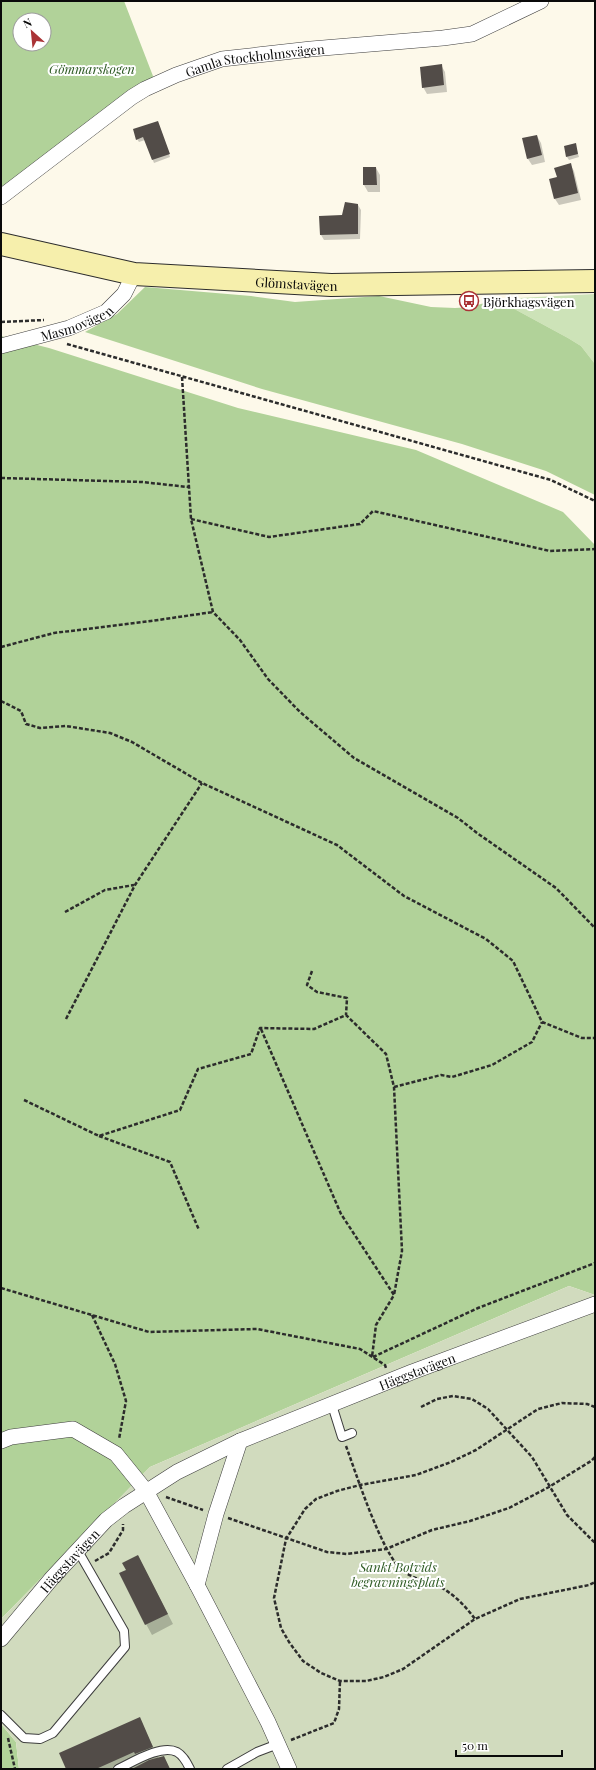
<svg xmlns="http://www.w3.org/2000/svg" width="596" height="1770" viewBox="0 0 596 1770" font-family="'Playfair Display',serif">
	<style>
		.green { fill: #cde3b8 }
		.forest { fill: #b1d299; fill-rule: evenodd }
		.cemetery { fill: #d1dbbe }
		.shadow { fill: #0003 }
		.building { fill: #524c48 }
		.lines { fill: none; stroke-linecap: round; stroke-linejoin: round }
		.lane-casing { stroke: #3d3d3d; stroke-width: 10 }
		.street-casing { stroke: #3d3d3d; stroke-width: 16 }
		.secondary-casing { stroke: #2c2c2c; stroke-width: 24 }
		.path { stroke: #2c2c2c; stroke-width: 2.5; stroke-dasharray: 4 2; stroke-linecap: butt }
		.lane { stroke: #fff; stroke-width: 8 }
		.street { stroke: #fff; stroke-width: 15 }
		.secondary { stroke: #f6efac; stroke-width: 22 }
		.labels { text-anchor: middle; dominant-baseline: central; stroke-width: 4; stroke-linejoin: round; paint-order: stroke }
		.street-label { font-size: 13px; fill: #0a0a0a; stroke: #fff }
		.park-label { font-size: 13px; font-style: italic; fill: #2d5a23; stroke: #fff }
		.poi-label { font-size: 13px; fill: #0a0a0a; stroke: #fff; text-anchor: start }
	</style>
	<rect width="100%" height="100%" fill="#fdf9ea"/>
	<path class="green" d="M595 294V364L581 346 568 338 496 299Z"/>
	<path class="forest" d="M1 1H124L158 89 136 101 1 204ZM20 20H44V44H20Z
		M145 287 251 296 295 302 379 296 431 307 455 308 472 307 496 299 568 338 581 346 595 364V495L546 471 462 444 262 389 85 332 117 314Z
		M1 336 49 348 238 408 416 450 563 512 595 545V1295L569 1286 150 1467 1 1619Z
		M1 1724 16 1742 19 1769H1Z"/>
	<path class="cemetery" d="M569 1286 595 1295V1769H19L16 1742 1 1724V1619L150 1467Z"/>
	<path class="shadow" d="M441 65 445 72 447 92 427 94 423 87Z
		M159 125 170 157 154 163 145 140 139 142 137 139Z
		M537 136 541 143 545 162 532 165 528 159Z
		M575 144 579 157 569 160 567 157Z
		M570 164 574 171 581 200 559 205 555 199 558 177Z
		M364 168H376L380 175V192H368L364 185Z
		M358 205 361 210 360 239 324 240 321 235Z
		M138 1556 173 1624 152 1635 146 1624 127 1570Z
		M139 1718 159 1759 164 1757 170 1769H67Z"/>
	<path class="building" d="M442 64 444 85 422 88 420 67Z
		M158 121 170 154 152 160 143 137 136 140 133 129Z
		M537 135 542 155 527 159 522 138Z
		M576 143 578 154 566 157 564 146Z
		M571 163 578 193 554 199 549 179 557 177 554 168Z
		M363 167H376L377 185H363Z
		M345 202 358 204V234L320 235 319 216 342 215Z
		M138 1555 168 1614 145 1625 119 1573 126 1570 122 1563Z
		M140 1717 153 1747 135 1754 134 1752 96 1769H66L59 1753Z
		M164 1756 170 1769H132L149 1760Z"/>
	<g class="lines">
		<defs>
			<path id="lane" d="M332 1405 342 1437 352 1433
				M1 1715 24 1738 40 1739 53 1733 125 1647 124 1631 78 1551
				M118 1769C133 1762 161 1744 177 1752 184 1756 187 1763 190 1769
				M227 1769 257 1752 278 1744"/>
			<g id="street">
				<path id="s1" d="M1 197 132 97 145 89 176 75 222 59 311 49 443 38 472 34 541 1"/>
				<path id="s2" d="M1 346 69 328 106 312 124 294 134 274"/>
				<path d="M1 1441 11 1437 73 1429 116 1454 146 1491 197 1585 268 1722 289 1769"/>
				<path d="M197 1585 216 1514 240 1441"/>
				<path id="s3" d="M1 1639 52 1578 106 1520 124 1506 177 1472 240 1441 412 1372 595 1304"/>
			</g>
			<g id="secondary">
				<path id="s4" d="M1 244 134 274 331 285 595 281"/>
			</g>
		</defs>
		<use href="#lane" class="lane-casing"/>
		<use href="#street" class="street-casing"/>
		<use href="#secondary" class="secondary-casing"/>
		<path class="path" d="M1 322 44 320
			M67 344 551 480 595 501
			M182 377 191 519 213 612 240 640 268 679 300 712 354 758 458 818 477 833 556 888 595 928
			M1 478 142 482 188 487
			M191 519 269 537 360 524 373 511 550 551 595 549
			M1 647 54 633 151 621 213 612
			M1 701 21 711 26 724 40 728 66 726 110 733 132 742 202 783 337 845 404 896 486 939 513 961 542 1022 582 1038H595
			M65 912 105 890 134 885
			M312 971 307 985 317 992 347 998 346 1015
			M66 1019 135 885 202 783
			M261 1029 341 1214 394 1295 376 1325 372 1357
			M394 1087 441 1075 452 1077 492 1065 532 1042 542 1022
			M24 1100 99 1136 180 1110 198 1069 251 1054 260 1028 314 1029 346 1015 386 1054 394 1087 402 1251 394 1295
			M99 1136 170 1162 199 1230
			M1 1288 149 1332 257 1329 360 1349 385 1365 386 1368
			M92 1315 115 1364 126 1401 119 1439
			M373 1357 478 1308 595 1263
			M421 1407 437 1399 453 1396 472 1399 488 1409 532 1457 567 1515 595 1543
			M595 1407 587 1404 562 1403 538 1409 476 1450 451 1462 416 1475 360 1485 337 1491 316 1499 305 1509 286 1539 274 1598 281 1628 289 1642 303 1661 321 1673 340 1681H366L384 1677 403 1669 475 1619 520 1599 589 1585 595 1582
			M346 1446C356 1473 382 1555 403 1571 415 1580 429 1581 442 1588 456 1596 466 1607 475 1619
			M166 1497 203 1510
			M228 1518 327 1552 347 1554 386 1549 432 1530 470 1521 509 1508 549 1487 591 1461 595 1457
			M95 1561 109 1553 123 1530V1524
			M8 1738 15 1769
			M291 1740 334 1723 339 1709 340 1681"/>
		<use href="#lane" class="lane"/>
		<use href="#street" class="street"/>
		<use href="#secondary" class="secondary"/>
	</g>
	<defs>
		<symbol id="bus-ring" viewBox="-11 -11 22 22"><circle r="9.5" fill="#fff" stroke="#aa3336" stroke-width="1.5"/><path d="M-5-6H5V4H4V6H2V4H-2V6H-4V4H-5ZM-3.5-4V0h7V-4ZM-3.5 1.2v1.5H-2V1.2ZM2 1.2v1.5H3.5V1.2Z" fill="#aa3336"/></symbol>
	</defs>
	<g fill-rule="evenodd">
		<use href="#bus-ring" x="458" y="290" width="22" height="22"/>
	</g>
	<g class="labels">
		<g class="street-label">
			<text stroke="none"><textPath href="#s1" startOffset="295">Gamla Stockholmsvägen</textPath></text>
			<text stroke="none"><textPath href="#s4" startOffset="299">Glömstavägen</textPath></text>
			<text stroke="none"><textPath href="#s2" startOffset="79">Masmovägen</textPath></text>
			<text stroke="none"><textPath href="#s3" startOffset="505">Häggstavägen</textPath></text>
			<text stroke="none"><textPath href="#s3" startOffset="104">Häggstavägen</textPath></text>
		</g>
		<g class="park-label">
			<text x="92" y="68">Gömmarskogen</text>
			<text x="398" y="1566">Sankt Botvids<tspan x="398" dy="15">begravningsplats</tspan></text>
		</g>
		<g class="poi-label">
			<text x="483" y="301">Björkhagsvägen</text>
		</g>
	</g>
	<rect width="596" height="1770" fill="none" stroke="#0a0a0a" stroke-width="4"/>
	<g transform="translate(32 32) rotate(333)"><circle r="19" fill="#ffffff" stroke="#9d9d9d"/>
	<path d="M0-3L7 15L0 10L-7 15Z" fill="#aa3336"/>
	<text y="-6" font-size="11" font-weight="bold" text-anchor="middle" fill="#0a0a0a">N</text>
	</g>
	<path d="M456 1750v6h106v-6" fill="none" stroke="#0a0a0a" stroke-width="2"/>
	<text x="462" y="1750" font-size="12" fill="#0a0a0a" stroke="#ffffff" stroke-width="3" paint-order="stroke">50 m</text>
</svg>
